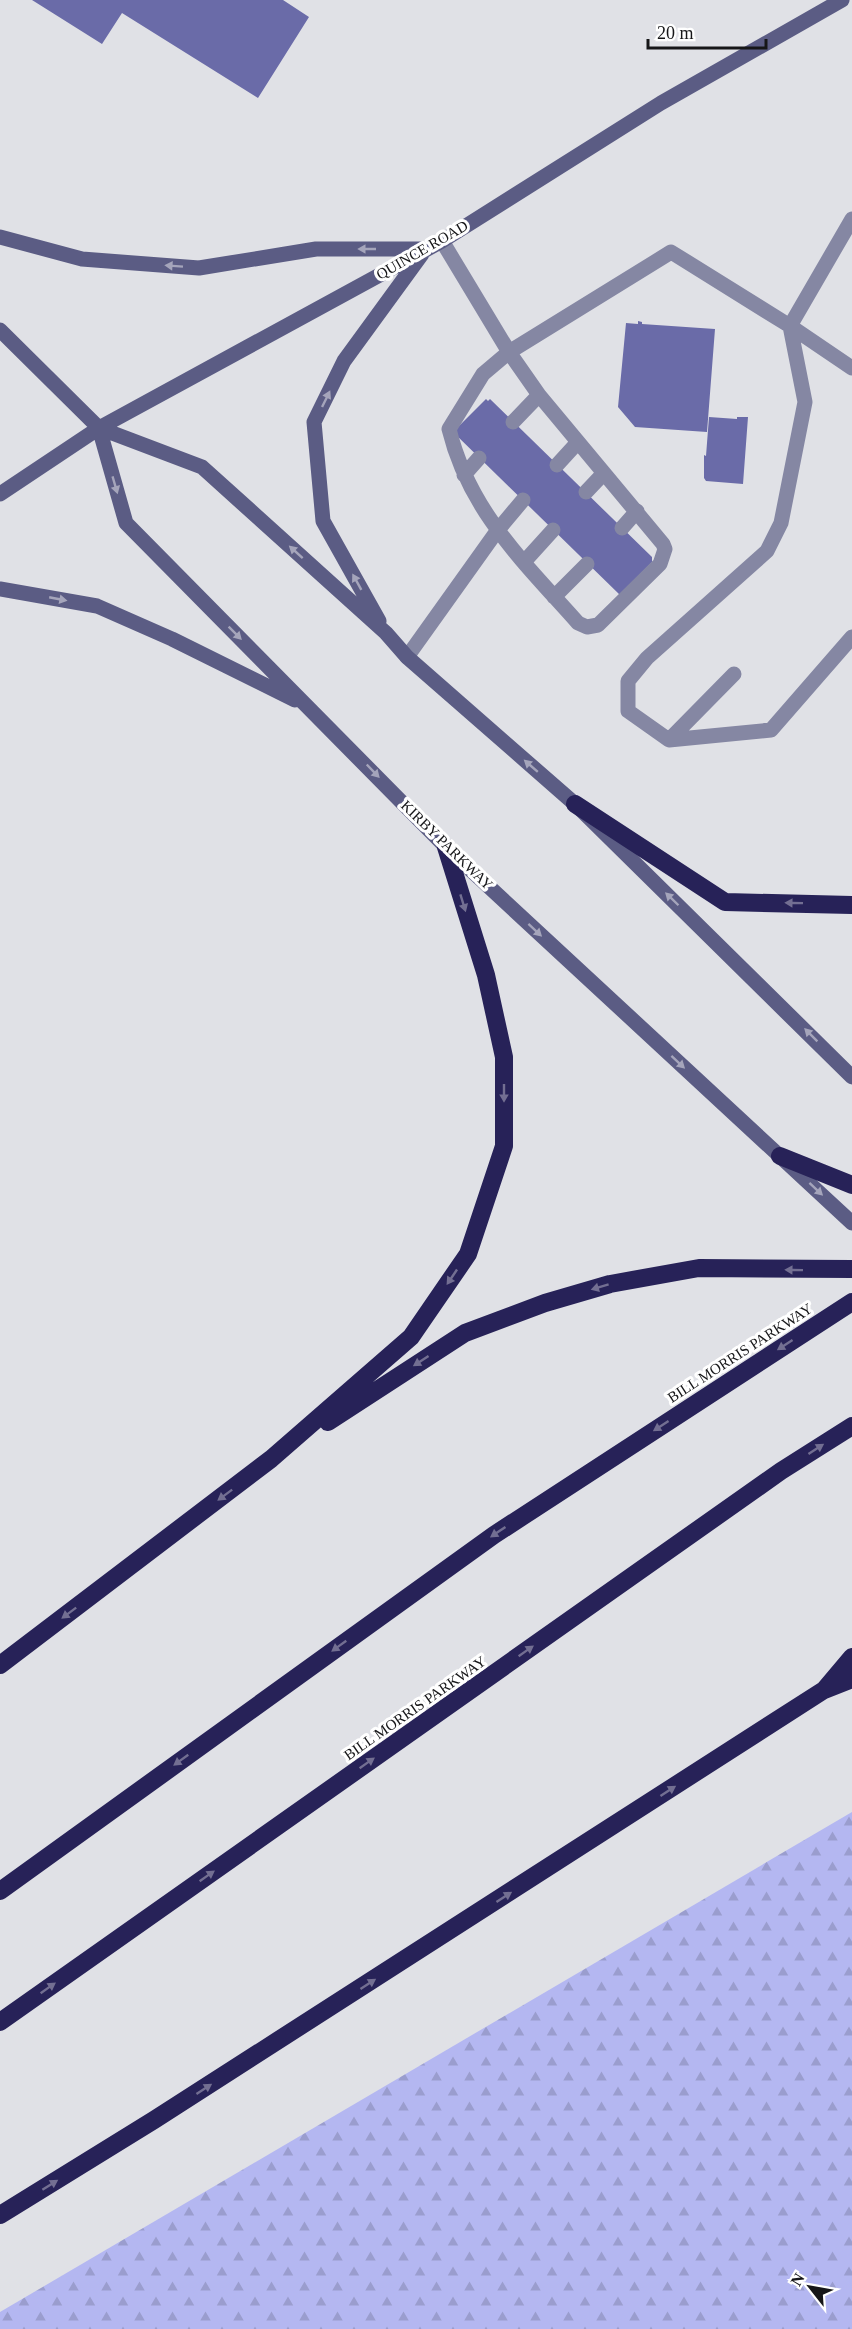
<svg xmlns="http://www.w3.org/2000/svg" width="852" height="2329" viewBox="0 0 852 2329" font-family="Georgia,serif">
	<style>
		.forest { fill: url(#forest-firs) }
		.building { fill: #6a6ba8 }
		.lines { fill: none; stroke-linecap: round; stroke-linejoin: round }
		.service { stroke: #8587a3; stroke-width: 15 }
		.secondary { stroke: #5b5c84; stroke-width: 15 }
		.motorway { stroke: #272258; stroke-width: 18 }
		.oneway { fill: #a5a5bb }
		.oneway2 { fill: #736f92 }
		.labels { text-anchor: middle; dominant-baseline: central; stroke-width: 6; stroke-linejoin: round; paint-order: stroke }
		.street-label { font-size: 15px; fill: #161618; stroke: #fff }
	</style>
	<defs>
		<pattern id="forest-firs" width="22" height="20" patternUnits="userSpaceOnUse" patternTransform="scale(1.5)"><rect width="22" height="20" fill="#b4b7f1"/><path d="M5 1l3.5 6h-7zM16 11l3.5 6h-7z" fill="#9a9dce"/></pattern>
	</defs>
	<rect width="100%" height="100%" fill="#e0e1e6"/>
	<path class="forest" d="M852 1812V2329H0V2312Z"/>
	<path class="building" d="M32 0H283L309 17 258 98 122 13 102 44Z
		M638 321 642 322V324L715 329 707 432 635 427 618 407 626 323 638 324Z
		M486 399 488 401 490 399 652 557V562L620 595 453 432Z
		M709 417 737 419V417H748L743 484 706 481 704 478V455L706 456Z"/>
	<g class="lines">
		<path class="service" d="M852 219 790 326 805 402 781 523 767 551 647 658 628 681V711L669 740 771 730 852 637
			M442 241 509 352 539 395 663 544 665 549 660 564 598 625 587 627 578 623C524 562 469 511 449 429L483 374 509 352 671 252 790 326 852 368
			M513 422 539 395
			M557 465 578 442
			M464 475 479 458
			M586 492 604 473
			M622 528 637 511
			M524 562 553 530
			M554 597 587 564
			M407 657 497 531 523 500
			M669 740 734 674"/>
		<path class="secondary" d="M0 237 82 259 199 268 316 249H423
			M0 330 99 428 202 467 386 633 407 657 575 804 852 1077
			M99 428 126 523 446 847 852 1223
			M0 494 99 428 442 241 661 103 842 0
			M0 589 97 606 172 639 295 700
			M379 621 323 521 314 422 344 361 422 254"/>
		<path class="motorway" d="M575 804 725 902 852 905
			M780 1156 852 1185
			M328 1422 465 1333 545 1303 610 1284 699 1268 852 1269
			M0 1665 271 1459 411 1337 468 1254 504 1146V1057L486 975 446 847
			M825 1689 852 1657
			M0 1891 494 1535 852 1302
			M0 2022 781 1471 852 1426
			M0 2215 154 2120 824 1690 852 1679"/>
	</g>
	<defs><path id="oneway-solid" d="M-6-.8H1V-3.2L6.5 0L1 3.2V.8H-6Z" transform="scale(1.5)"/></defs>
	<g class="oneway">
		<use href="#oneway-solid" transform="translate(367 249) rotate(-180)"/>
		<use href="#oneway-solid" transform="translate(174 266) rotate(-176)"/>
		<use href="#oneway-solid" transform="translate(326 399) rotate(-64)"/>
		<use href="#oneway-solid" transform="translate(115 485) rotate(74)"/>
		<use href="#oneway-solid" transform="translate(296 552) rotate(-138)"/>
		<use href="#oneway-solid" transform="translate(357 582) rotate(-119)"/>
		<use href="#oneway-solid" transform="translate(58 599) rotate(11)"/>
		<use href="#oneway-solid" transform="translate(235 633) rotate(45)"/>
		<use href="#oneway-solid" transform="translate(531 766) rotate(-139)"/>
		<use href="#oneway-solid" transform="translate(373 771) rotate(46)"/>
		<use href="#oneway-solid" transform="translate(672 899) rotate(-136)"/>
		<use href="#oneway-solid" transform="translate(535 930) rotate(43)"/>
		<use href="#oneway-solid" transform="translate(811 1035) rotate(-135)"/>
		<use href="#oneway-solid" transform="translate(678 1062) rotate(43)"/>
		<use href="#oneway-solid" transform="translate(816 1189) rotate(43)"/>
	</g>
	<g class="oneway2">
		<use href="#oneway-solid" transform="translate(463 903) rotate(73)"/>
		<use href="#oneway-solid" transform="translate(794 903) rotate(-179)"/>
		<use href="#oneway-solid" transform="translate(504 1093) rotate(90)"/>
		<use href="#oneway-solid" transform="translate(794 1270) rotate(-179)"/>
		<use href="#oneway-solid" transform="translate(452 1277) rotate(124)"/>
		<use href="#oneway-solid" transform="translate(600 1287) rotate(163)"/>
		<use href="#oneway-solid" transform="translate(785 1345) rotate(147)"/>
		<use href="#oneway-solid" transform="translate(421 1361) rotate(147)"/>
		<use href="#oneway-solid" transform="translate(661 1426) rotate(147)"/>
		<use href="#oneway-solid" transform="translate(816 1449) rotate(-33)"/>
		<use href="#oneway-solid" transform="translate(225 1495) rotate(143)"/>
		<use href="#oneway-solid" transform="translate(498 1532) rotate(146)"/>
		<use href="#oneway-solid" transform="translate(69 1613) rotate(143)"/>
		<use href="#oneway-solid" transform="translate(339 1646) rotate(144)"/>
		<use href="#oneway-solid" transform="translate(526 1651) rotate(-35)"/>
		<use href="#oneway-solid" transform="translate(181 1760) rotate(144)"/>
		<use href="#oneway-solid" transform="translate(367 1763) rotate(-35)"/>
		<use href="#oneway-solid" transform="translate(668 1791) rotate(-33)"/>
		<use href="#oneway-solid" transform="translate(207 1876) rotate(-35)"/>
		<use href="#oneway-solid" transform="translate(504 1897) rotate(-33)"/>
		<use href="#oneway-solid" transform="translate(368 1984) rotate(-33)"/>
		<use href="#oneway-solid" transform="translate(48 1988) rotate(-35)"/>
		<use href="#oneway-solid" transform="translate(204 2089) rotate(-33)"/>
		<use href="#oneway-solid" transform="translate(50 2185) rotate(-32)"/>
	</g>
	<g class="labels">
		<g class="street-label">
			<text transform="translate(422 250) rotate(-30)">QUINCE ROAD</text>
			<text transform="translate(447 845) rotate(44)">KIRBY PARKWAY</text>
			<text transform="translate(740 1353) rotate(-33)">BILL MORRIS PARKWAY</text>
			<text transform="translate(415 1708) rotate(-35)">BILL MORRIS PARKWAY</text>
		</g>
	</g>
	<g transform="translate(810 2287) rotate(301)" stroke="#ffffff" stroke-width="4.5" paint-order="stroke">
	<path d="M0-4.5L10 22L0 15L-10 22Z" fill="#161618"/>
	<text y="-9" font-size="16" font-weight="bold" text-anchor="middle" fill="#161618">N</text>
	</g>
	<path d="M648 39v9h118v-9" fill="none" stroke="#161618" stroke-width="3"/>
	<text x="657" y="39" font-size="18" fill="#161618" stroke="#ffffff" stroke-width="4.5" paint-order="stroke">20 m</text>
</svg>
